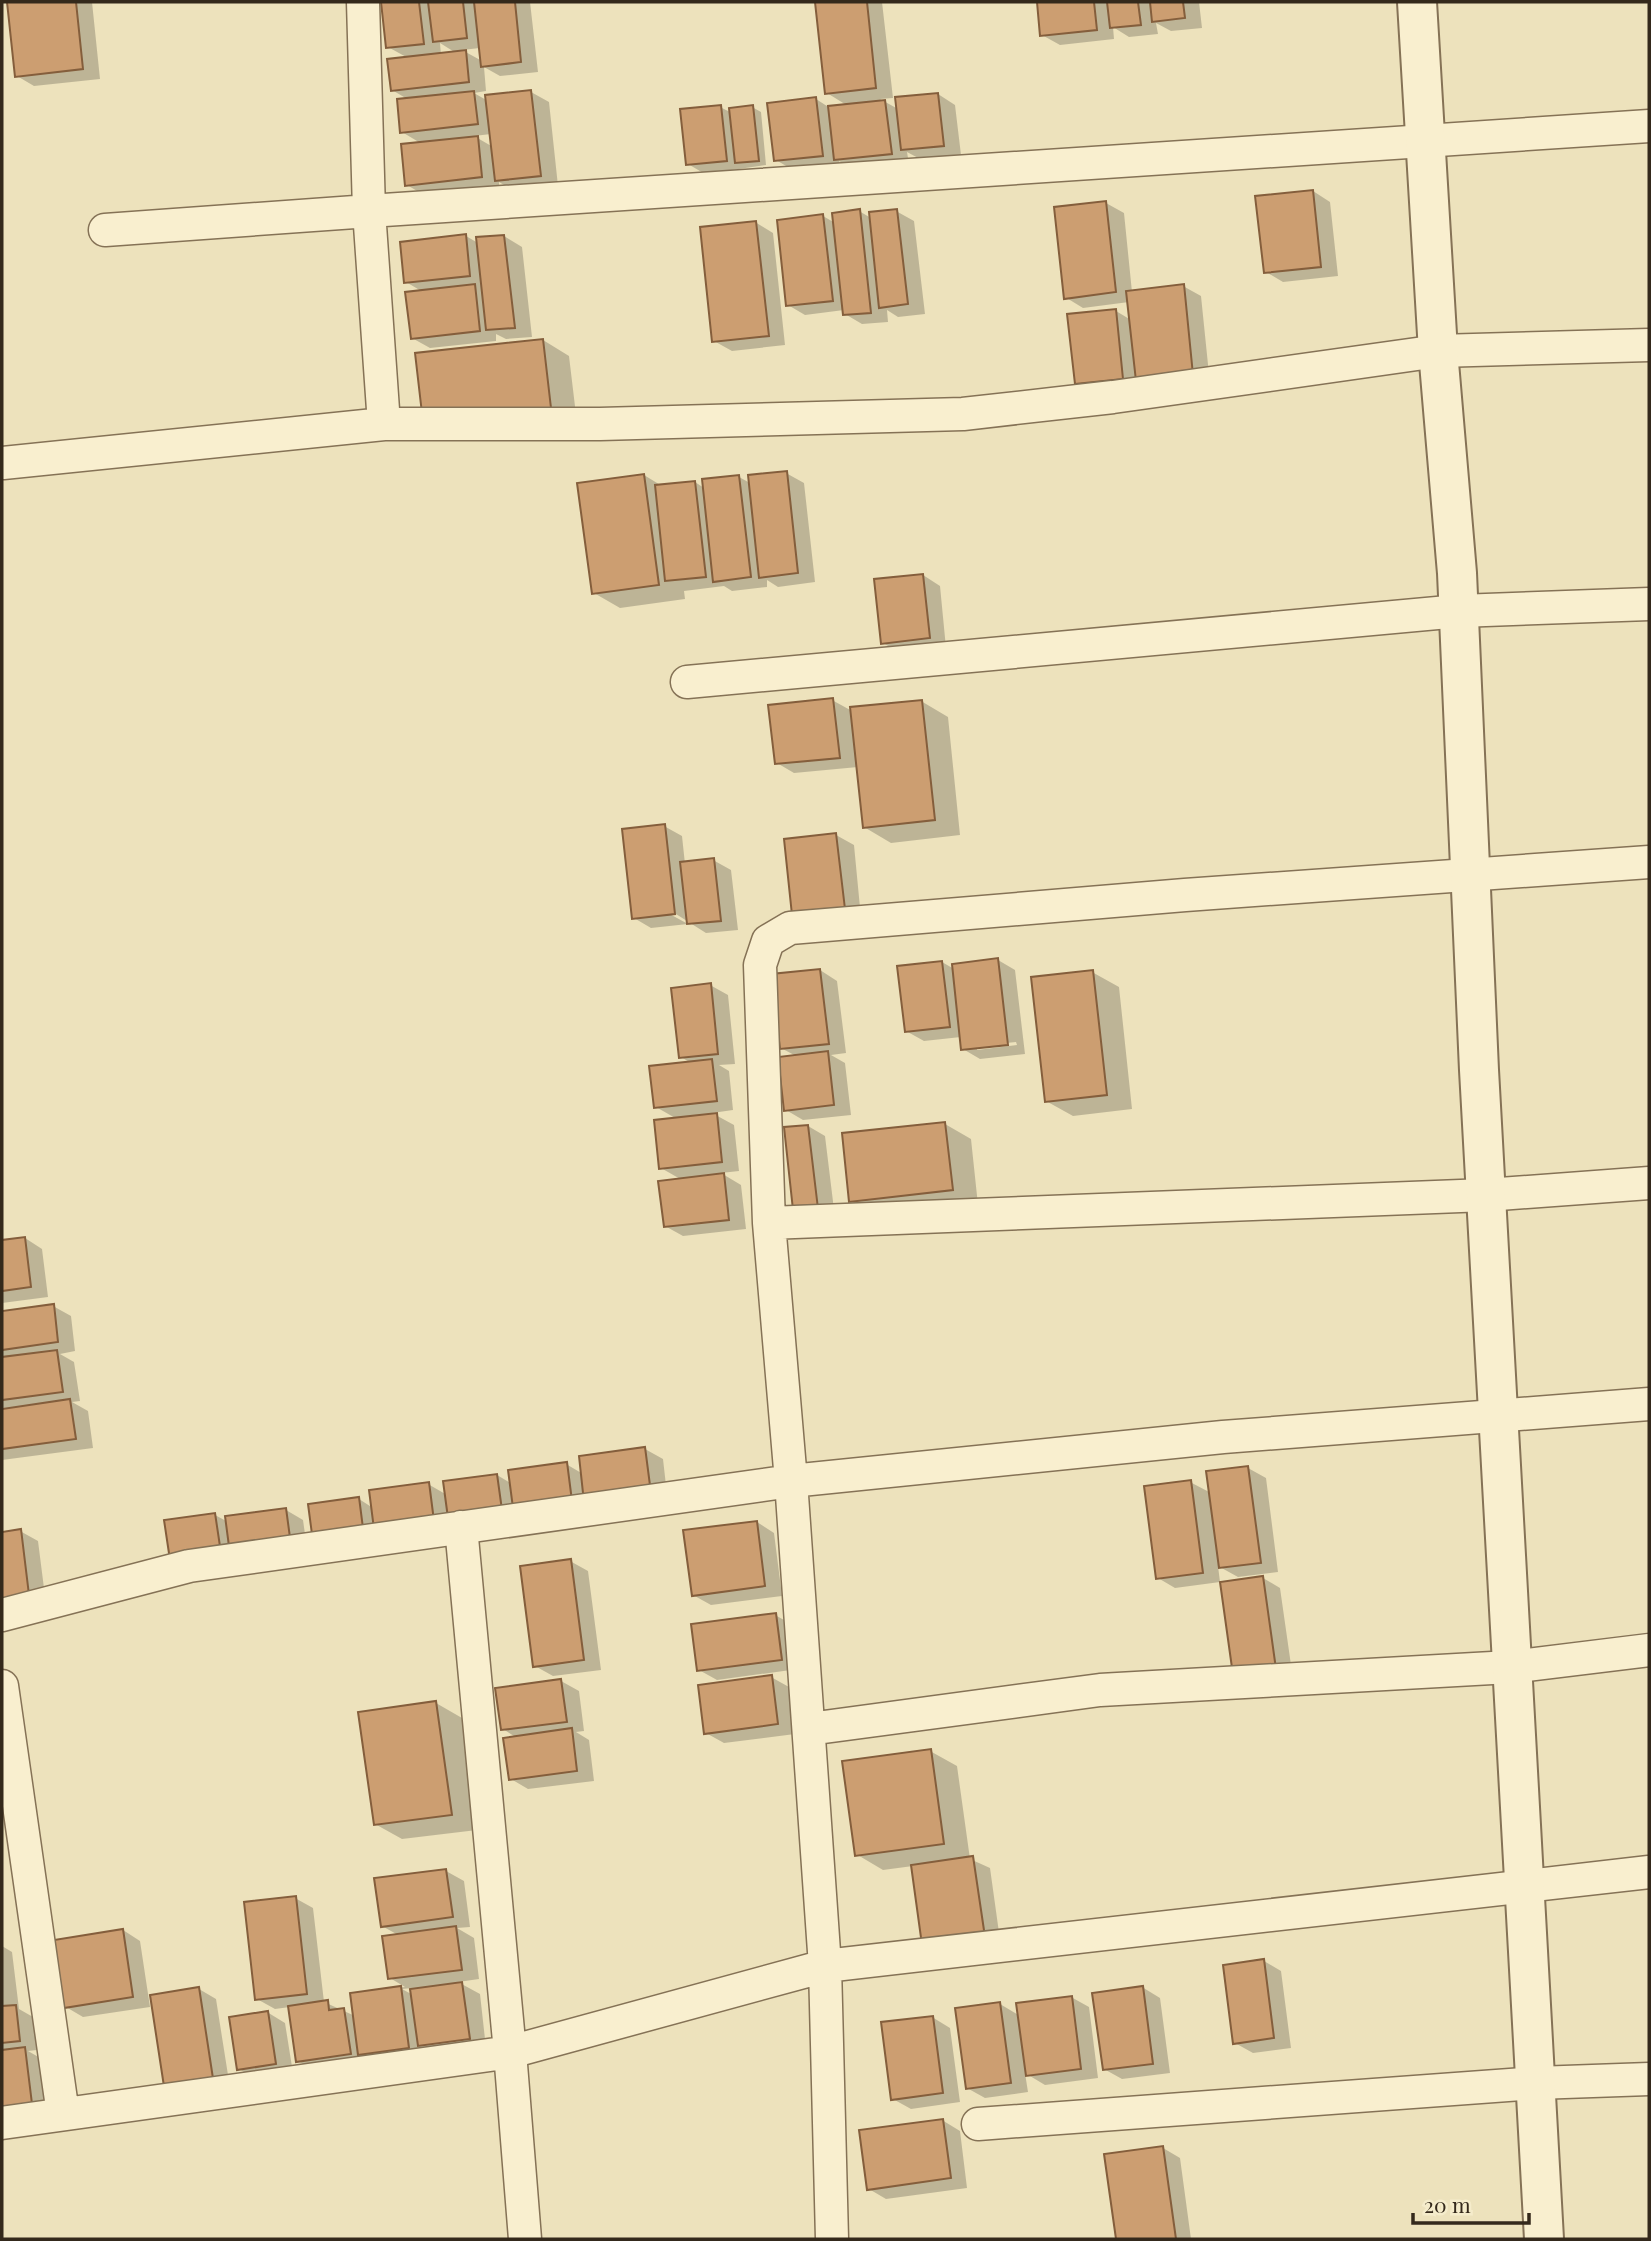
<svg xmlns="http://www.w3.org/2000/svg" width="1651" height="2241" viewBox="0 0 1651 2241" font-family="'Playfair Display',serif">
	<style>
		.shadow { fill: #0003; fill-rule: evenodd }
		.building { fill: #cc9e71; stroke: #845e3c; stroke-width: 2 }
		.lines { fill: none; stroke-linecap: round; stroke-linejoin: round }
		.minor-casing { stroke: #857256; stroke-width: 35 }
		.tertiary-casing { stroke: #857256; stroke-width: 42 }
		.minor { stroke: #f9efcf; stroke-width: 32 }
		.tertiary { stroke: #f9efcf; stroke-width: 38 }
	</style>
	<rect width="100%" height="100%" fill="#ede2bc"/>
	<path class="shadow" d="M9 2H92L100 79 34 86 17 76Z
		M383 2H530L538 72 500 76 484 67 486 91 474 93 488 101 531 92 549 102 558 186 514 191 499 182V187L424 195 407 185 422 144 402 132 409 100 392 90 408 58 388 47ZM440 43 456 53 441 55ZM480 48 482 61 462 50ZM491 134 493 147 474 136Z
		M817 2H882L893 98 880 99 898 109 938 94 955 105 961 155 920 159 907 152 909 164 853 169 839 161 840 165 793 170 776 160 816 99 830 108 848 106 827 93Z
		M1039 2H1199L1202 28 1171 31 1156 23 1158 34 1129 37 1113 27 1114 39 1060 45 1042 35Z
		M720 107 732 113 752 107 761 112 766 165 705 174 688 164Z
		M1313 191 1330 202 1338 276 1283 282 1266 272Z
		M1106 203 1124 213 1132 292 1183 286 1201 296 1210 384 1094 394 1077 383 1116 311 1131 320 1129 302 1083 308 1065 297Z
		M859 211 871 218 896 211 914 221 925 314 898 317 887 310 888 322 862 324 845 314 844 310 805 315 788 305 823 216 835 223Z
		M755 222 773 233 785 345 732 351 714 341Z
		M466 236 478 243 504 236 522 247 532 337 506 339 496 334V341L430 348 412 338 423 292 406 282Z
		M543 340 569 356 577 423 451 436Z
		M786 473 804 483 815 582 778 587 767 580V587L732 591 724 586 684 591 685 599 620 608 594 593 644 475 662 486 695 482 704 488 739 477 750 483Z
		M923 575 940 586 946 648 900 653 883 643Z
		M832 700 852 711 921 701 948 717 960 835 891 843 864 827 858 767 794 773 777 763Z
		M664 826 682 836 685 864 713 860 731 870 738 930 706 933 668 909 666 912 688 924 651 928 634 918Z
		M836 835 854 845 861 918 794 914Z
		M998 960 1015 970 1025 1054 980 1059 963 1049 961 1037 924 1041 906 1031 942 962 954 969ZM1016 1042 1017 1045 977 1050V1046Z
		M820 970 837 981 846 1053 831 1055 845 1063 851 1115 803 1120 786 1110 796 1056 781 1048Z
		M1092 972 1119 987 1132 1109 1073 1116 1046 1101Z
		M710 985 728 995 735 1064 719 1065 729 1071 733 1110 712 1113 734 1125 739 1171 721 1173 741 1185 746 1229 683 1236 665 1226 682 1180 661 1168 677 1119 656 1107 691 1063 681 1057Z
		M945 1124 971 1139 978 1205 877 1217 851 1201Z
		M808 1126 825 1136 836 1226 813 1228Z
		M25 1238 42 1249 48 1297 2 1303V1241Z
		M53 1306 71 1316 75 1351 60 1354 74 1362 80 1401 72 1402 88 1411 93 1448 2 1460V1313Z
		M645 1449 663 1459 668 1503 333 1551 359 1499 373 1508 428 1484 447 1495 497 1475 512 1484 566 1464 583 1474Z
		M1248 1468 1266 1478 1278 1572 1238 1577 1218 1566 1220 1582 1175 1588 1158 1578 1190 1482 1211 1493Z
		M286 1510 303 1520 308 1555 189 1569 215 1515 228 1522Z
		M757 1522 774 1533 782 1596 711 1605 693 1595Z
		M20 1531 38 1541 46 1604 2 1601V1534Z
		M570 1561 588 1571 601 1670 553 1676 535 1666Z
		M1263 1578 1280 1588 1293 1679 1252 1684Z
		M775 1615 793 1625 798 1669 717 1680 699 1670Z
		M771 1677 789 1687 795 1734 724 1743 706 1733Z
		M561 1681 579 1691 584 1731 576 1732 589 1740 594 1781 528 1789 511 1779 517 1738 503 1729Z
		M436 1703 462 1718 477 1830 402 1839 375 1824Z
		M930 1751 957 1766 970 1859 990 1868 1001 1947 941 1954 913 1866 883 1870 856 1854Z
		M446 1871 464 1881 470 1927 457 1928 474 1938 479 1979 458 1982 480 1994 486 2048 437 2055 425 2048 426 2058 315 2071 298 2061 290 2007 275 2009 257 1999 295 1898 313 1908 324 2002 355 2016 352 1994 405 1987 390 1978 400 1936 382 1926ZM412 1988 413 1995 402 1989Z
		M123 1930 140 1941 150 2007 83 2017 66 2007Z
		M2 1946 12 1952 19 2009 33 2017 37 2050 28 2051 42 2059 48 2113 2 2127Z
		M1264 1961 1281 1971 1291 2048 1253 2053 1235 2043Z
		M1142 1987 1160 1998 1170 2073 1122 2079 1104 2069Z
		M199 1989 216 1999 231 2094 184 2102Z
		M1071 1997 1089 2007 1098 2078 1045 2085 1025 2073 1028 2092 985 2098 967 2088 1000 2004 1020 2016Z
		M267 2012 285 2023 293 2073 256 2079 239 2069Z
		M932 2017 950 2028 960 2102 911 2109 893 2099Z
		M942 2120 960 2131 967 2188 886 2199 869 2189Z
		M1163 2148 1180 2158 1191 2239H1117L1106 2156Z"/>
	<path class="building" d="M7 2H76L83 69 15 77Z
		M381 2H419L424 44 386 48Z
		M428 2H463L467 38 433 42Z
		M474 2H515L521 62 481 67Z
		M815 2H867L876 88 825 94Z
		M1037 2H1094L1097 30 1040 36Z
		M1107 2H1138L1141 25 1110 28Z
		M1150 2H1183L1185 18 1152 22Z
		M466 50 469 82 391 91 387 59Z
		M531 90 541 176 495 181 485 95Z
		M474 91 478 124 400 133 397 99Z
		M938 93 944 146 901 150 895 97Z
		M816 97 823 156 774 161 767 103Z
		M885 100 892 154 834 160 828 106Z
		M721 105 727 161 686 165 680 109Z
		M753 105 759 161 735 163 729 108Z
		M478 136 482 177 405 186 401 144Z
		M1313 190 1321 267 1264 273 1255 196Z
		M1106 201 1116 292 1064 299 1054 207Z
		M860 209 871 313 843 315 832 213Z
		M897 209 908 304 879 308 869 212Z
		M823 214 833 301 786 306 777 220Z
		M756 221 769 336 712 342 700 227Z
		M466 234 470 276 404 283 400 242Z
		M504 235 515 328 486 330 476 237Z
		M475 284 480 331 411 339 405 292Z
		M1184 284 1193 375 1136 381 1126 291Z
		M1116 309 1123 379 1075 384 1067 314Z
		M543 339 551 408 423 422 415 353Z
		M787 471 798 573 759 578 748 475Z
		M644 474 659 585 592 594 577 483Z
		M739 475 751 577 713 582 702 479Z
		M695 481 706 577 665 581 655 485Z
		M923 574 930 638 881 644 874 579Z
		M833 698 840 758 775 764 768 705Z
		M922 700 935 820 863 828 850 707Z
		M665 824 675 914 632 919 622 829Z
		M836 833 845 909 792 915 784 839Z
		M714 858 721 921 687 924 680 862Z
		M998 958 1008 1045 961 1050 952 964Z
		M942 961 950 1027 905 1032 897 966Z
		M820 969 829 1044 780 1049 771 974Z
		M1093 970 1107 1095 1045 1102 1031 977Z
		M711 983 718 1054 679 1058 671 988Z
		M828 1051 834 1105 784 1111 778 1057Z
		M712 1059 717 1101 654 1108 649 1066Z
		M717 1113 722 1162 659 1169 654 1120Z
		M945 1122 953 1190 849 1202 842 1133Z
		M808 1125 819 1217 794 1219 784 1127Z
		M724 1173 729 1220 664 1227 658 1181Z
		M25 1237 31 1287 2 1291V1240Z
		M54 1304 58 1342 2 1350V1311Z
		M57 1350 63 1392 2 1400V1357Z
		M70 1399 76 1439 2 1449V1409Z
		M645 1447 651 1493 584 1502 579 1456Z
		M567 1462 572 1501 513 1508 508 1470Z
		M1248 1466 1261 1563 1219 1568 1206 1471Z
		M497 1474 502 1510 448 1518 443 1481Z
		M1191 1480 1203 1573 1156 1579 1144 1486Z
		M429 1482 434 1521 374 1529 369 1490Z
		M359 1497 364 1536 313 1542 308 1504Z
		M286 1508 291 1545 230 1554 225 1516Z
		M215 1513 221 1553 170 1560 164 1520Z
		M757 1521 765 1586 692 1596 683 1530Z
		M21 1529 29 1595 2 1599V1532Z
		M571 1559 584 1660 533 1667 520 1566Z
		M1263 1576 1276 1669 1233 1675 1220 1582Z
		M776 1613 782 1660 697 1671 691 1624Z
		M772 1675 778 1724 704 1734 698 1685Z
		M561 1679 567 1722 501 1730 495 1688Z
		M436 1701 452 1815 374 1825 358 1712Z
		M572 1728 577 1771 509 1780 503 1738Z
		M931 1749 944 1844 855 1856 842 1761Z
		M973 1856 985 1937 922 1945 911 1865Z
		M446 1869 453 1917 381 1927 374 1878Z
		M296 1896 307 1994 255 2000 244 1902Z
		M456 1926 462 1970 388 1979 382 1936Z
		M123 1929 133 1997 64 2008 54 1940Z
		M1264 1959 1274 2038 1233 2044 1223 1965Z
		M462 1982 470 2039 418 2046 410 1989Z
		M401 1986 409 2048 358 2055 350 1993Z
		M1143 1986 1153 2064 1103 2070 1092 1993Z
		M199 1987 214 2085 165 2093 150 1995Z
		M1072 1996 1081 2069 1026 2076 1016 2003Z
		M328 2000 329 2010 344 2008 351 2054 296 2062 288 2006Z
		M1000 2002 1011 2083 966 2089 955 2008Z
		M16 2005 20 2041 2 2043V2006Z
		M268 2011 276 2064 237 2070 229 2017Z
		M933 2016 943 2093 891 2100 881 2022Z
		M25 2047 32 2104 2 2108V2050Z
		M943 2119 951 2178 867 2190 859 2130Z
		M1163 2146 1176 2239H1116L1104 2154Z"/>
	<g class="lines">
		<defs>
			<path id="minor" d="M363 2 369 211 1649 126
				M105 230 369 211 384 424
				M3 463 384 424H600L963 414 1113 397 1438 351 1649 345
				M687 682 1459 611 1649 604
				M769 1223 760 965 768 941 790 928 1185 895 1649 862
				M2 1615 189 1566 791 1481 1223 1437 1649 1404
				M2 1686 63 2114
				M809 1729 1100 1690 1510 1667 1649 1650
				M2 2123 510 2052 461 1527
				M978 2124 1536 2083 1649 2079
				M525 2239 510 2052 825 1966 1649 1872
				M832 2239 825 1966 791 1481 769 1223 1486 1195 1649 1183"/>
			<path id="tertiary" d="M1417 2 1438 351 1457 573 1479 1070 1544 2239"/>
		</defs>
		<use href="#minor" class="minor-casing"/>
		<use href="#tertiary" class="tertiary-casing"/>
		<use href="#minor" class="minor"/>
		<use href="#tertiary" class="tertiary"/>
	</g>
	<rect width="1651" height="2241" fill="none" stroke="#34291b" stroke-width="7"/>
	<path d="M1413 2213v10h116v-10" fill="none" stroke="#34291b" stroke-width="3.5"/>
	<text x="1424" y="2213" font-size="21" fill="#34291b" stroke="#f5eccb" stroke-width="5" paint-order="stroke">20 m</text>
</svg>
